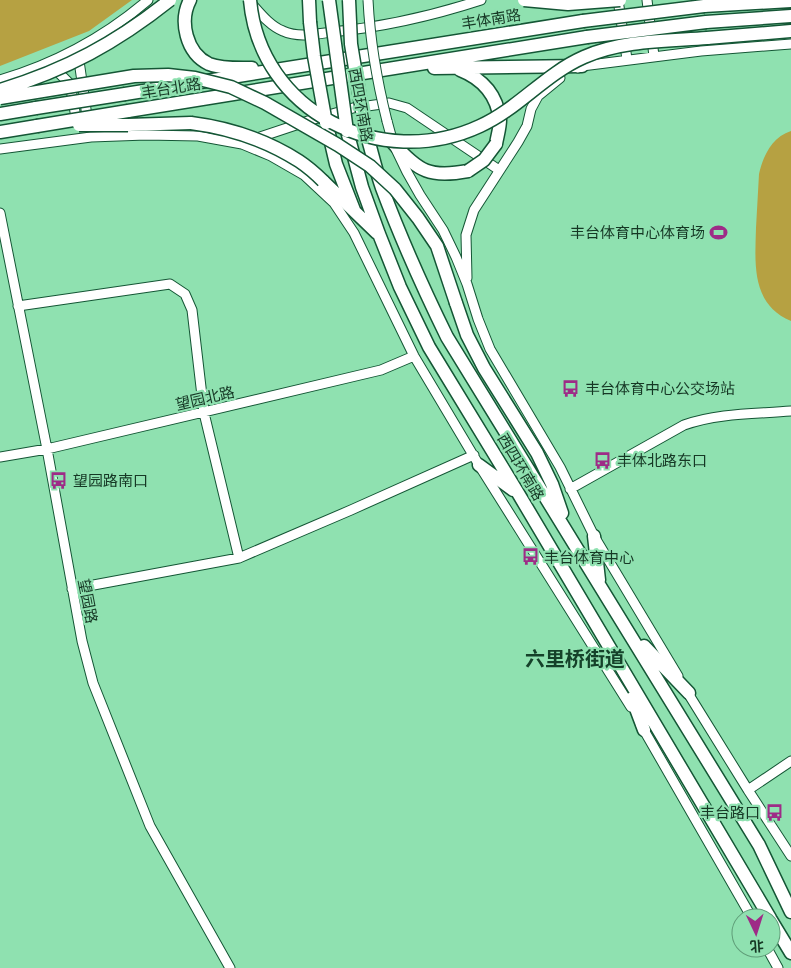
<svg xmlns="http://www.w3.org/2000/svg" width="791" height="968" viewBox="0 0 791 968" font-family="Manrope,'Noto Sans SC',sans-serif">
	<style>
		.green { fill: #b6a142 }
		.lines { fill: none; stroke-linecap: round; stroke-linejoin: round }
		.minor-casing { stroke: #145635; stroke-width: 11 }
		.highway-casing { stroke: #145635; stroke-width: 15 }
		.minor { stroke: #fff; stroke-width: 9 }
		.highway { stroke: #fff; stroke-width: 12 }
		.minor-bridge-casing { stroke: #145635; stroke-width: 11; stroke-linecap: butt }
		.highway-bridge-casing { stroke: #145635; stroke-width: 15; stroke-linecap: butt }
		.minor-bridge { stroke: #fff; stroke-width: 9 }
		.highway-bridge { stroke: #fff; stroke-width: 12 }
		.labels { text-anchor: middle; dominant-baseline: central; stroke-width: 4.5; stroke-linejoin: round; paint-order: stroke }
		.street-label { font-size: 15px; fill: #163825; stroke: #8fe1b0 }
		.poi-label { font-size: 15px; fill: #163825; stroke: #8fe1b0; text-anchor: start }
		.district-label { font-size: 20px; font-weight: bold; fill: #15412a; stroke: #8fe1b0 }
	</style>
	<rect width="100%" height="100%" fill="#8fe1b0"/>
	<path class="green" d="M0 0H132L89 31 0 66Z
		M791 131V321C751 304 755 264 756 228 757 210 758 192 759 174 763 156 772 137 791 131Z"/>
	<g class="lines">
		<defs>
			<path id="minor" d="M618 0 627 59
				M647 0 654 56
				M251 3C260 13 270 26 283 31 298 38 316 34 332 32 383 27 432 16 481 0
				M78 54 88 123
				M578 68 582 66 701 51 791 44
				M51 69 59 73 70 84 77 123
				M0 80C54 64 106 36 148 0
				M387 121 393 143 407 172 420 195 443 230 456 257 467 284 478 319 490 349 560 467 594 536 678 676
				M254 139 311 120 353 108 389 103 407 108 499 170
				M0 149 91 137 146 135 198 136 242 144 271 156 304 175 334 203 354 233 414 356 479 465 631 707
				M0 213 47 449 82 641 93 683 150 826 230 968
				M467 278 466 235 474 210 518 142 527 126 531 109 538 96 560 78
				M18 306 170 284 185 294 192 310 204 413 239 558
				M0 457 47 449 381 370 414 356
				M570 489 684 425C718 413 755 414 791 411
				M72 589 239 558 351 510 474 455
				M686 690 748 790 791 856
				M641 725 752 918
				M748 790 791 761
				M767 948 778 968"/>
			<path id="highway" d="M190 0C179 21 186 53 209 64 222 69 238 68 252 68
				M309 0 310 22
				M704 6 791 1
				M706 22 791 16
				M707 38 791 31
				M434 68 582 66
				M460 70C483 79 497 95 500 120 500 128 497 137 496 144
				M125 94 583 21
				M128 111 587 37
				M0 114 36 108
				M128 125 191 123
				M365 129C371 148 375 168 382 188 401 239 423 288 447 337L759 845 791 912
				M347 131 362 187 379 234 400 287 429 347 518 493 770 918
				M0 132 37 126
				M329 134 336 164 354 210
				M393 143C419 172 430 178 468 171
				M323 181 377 233
				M456 303 467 335 484 368 537 453 552 484 562 513
				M479 465 513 490
				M594 536 599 580
				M644 646 689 693
				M632 698 644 730
				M771 920 791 953"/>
		</defs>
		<use href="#minor" class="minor-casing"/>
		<use href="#highway" class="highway-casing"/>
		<use href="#minor" class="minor"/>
		<use href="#highway" class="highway"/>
		<defs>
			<path id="minor-bridge" d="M368 0C370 41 377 81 387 121"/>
			<path id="highway-bridge" d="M250 0C260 112 381 172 480 126 518 109 545 74 584 57 622 40 667 41 707 38
				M329 0 347 131
				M349 0 351 44 365 129
				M524 0 568 4 620 0
				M583 21 704 6
				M310 22 314 56 326 123
				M587 37 706 22
				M0 90C66 70 116 43 170 0
				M0 98 134 76 168 75 195 78 231 87 265 103 338 145 370 166 395 189 418 218 437 246 456 303
				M36 108 125 94
				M191 123C230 128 266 140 299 161 308 167 316 174 323 181
				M79 125H128
				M37 126 128 111
				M468 171 484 160 496 144"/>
		</defs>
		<use href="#minor-bridge" class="minor-bridge-casing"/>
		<use href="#highway-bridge" class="highway-bridge-casing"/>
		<use href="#minor-bridge" class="minor-bridge"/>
		<use href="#highway-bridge" class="highway-bridge"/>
	</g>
	<defs>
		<symbol id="stadium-bare" viewBox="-9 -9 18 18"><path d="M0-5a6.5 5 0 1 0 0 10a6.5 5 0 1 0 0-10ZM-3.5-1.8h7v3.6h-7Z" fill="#9e2b87" stroke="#8fe1b0" stroke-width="2.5" paint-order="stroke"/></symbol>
		<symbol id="bus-bare" viewBox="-9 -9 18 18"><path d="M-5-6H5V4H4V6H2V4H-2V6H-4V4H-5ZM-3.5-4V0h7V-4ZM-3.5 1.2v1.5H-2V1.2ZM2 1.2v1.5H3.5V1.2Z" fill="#9e2b87" stroke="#8fe1b0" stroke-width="2.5" paint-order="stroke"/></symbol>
	</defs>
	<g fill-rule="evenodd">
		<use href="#stadium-bare" x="706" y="220" width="25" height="25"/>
		<use href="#bus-bare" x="558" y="376" width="25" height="25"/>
		<use href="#bus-bare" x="590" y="448" width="25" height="25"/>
		<use href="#bus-bare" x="46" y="468" width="25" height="25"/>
		<use href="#bus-bare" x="518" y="544" width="25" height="25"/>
		<use href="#bus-bare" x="762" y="800" width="25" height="25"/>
	</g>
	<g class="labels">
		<g class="street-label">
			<text transform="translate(491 19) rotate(-9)">丰体南路</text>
			<text transform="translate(171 88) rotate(-9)">丰台北路</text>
			<text transform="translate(361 105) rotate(80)">西四环南路</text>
			<text transform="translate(205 398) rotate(-13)">望园北路</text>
			<text transform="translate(521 467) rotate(59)">西四环南路</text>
			<text transform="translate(88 601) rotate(79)">望园路</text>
		</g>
		<g class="poi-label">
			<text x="705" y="232" text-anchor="end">丰台体育中心体育场</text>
			<text x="585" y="388">丰台体育中心公交场站</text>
			<text x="617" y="460">丰体北路东口</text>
			<text x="73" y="480">望园路南口</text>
			<text x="544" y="557">丰台体育中心</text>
			<text x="760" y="812" text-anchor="end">丰台路口</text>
		</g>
		<g class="district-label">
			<text x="575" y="658">六里桥街道</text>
		</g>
	</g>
	<g transform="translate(756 933) rotate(176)"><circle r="24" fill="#8fe1b0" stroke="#5f9d78"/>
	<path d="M0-4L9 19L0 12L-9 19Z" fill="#9e2b87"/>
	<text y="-8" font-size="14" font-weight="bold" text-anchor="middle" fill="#163825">北</text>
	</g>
</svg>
